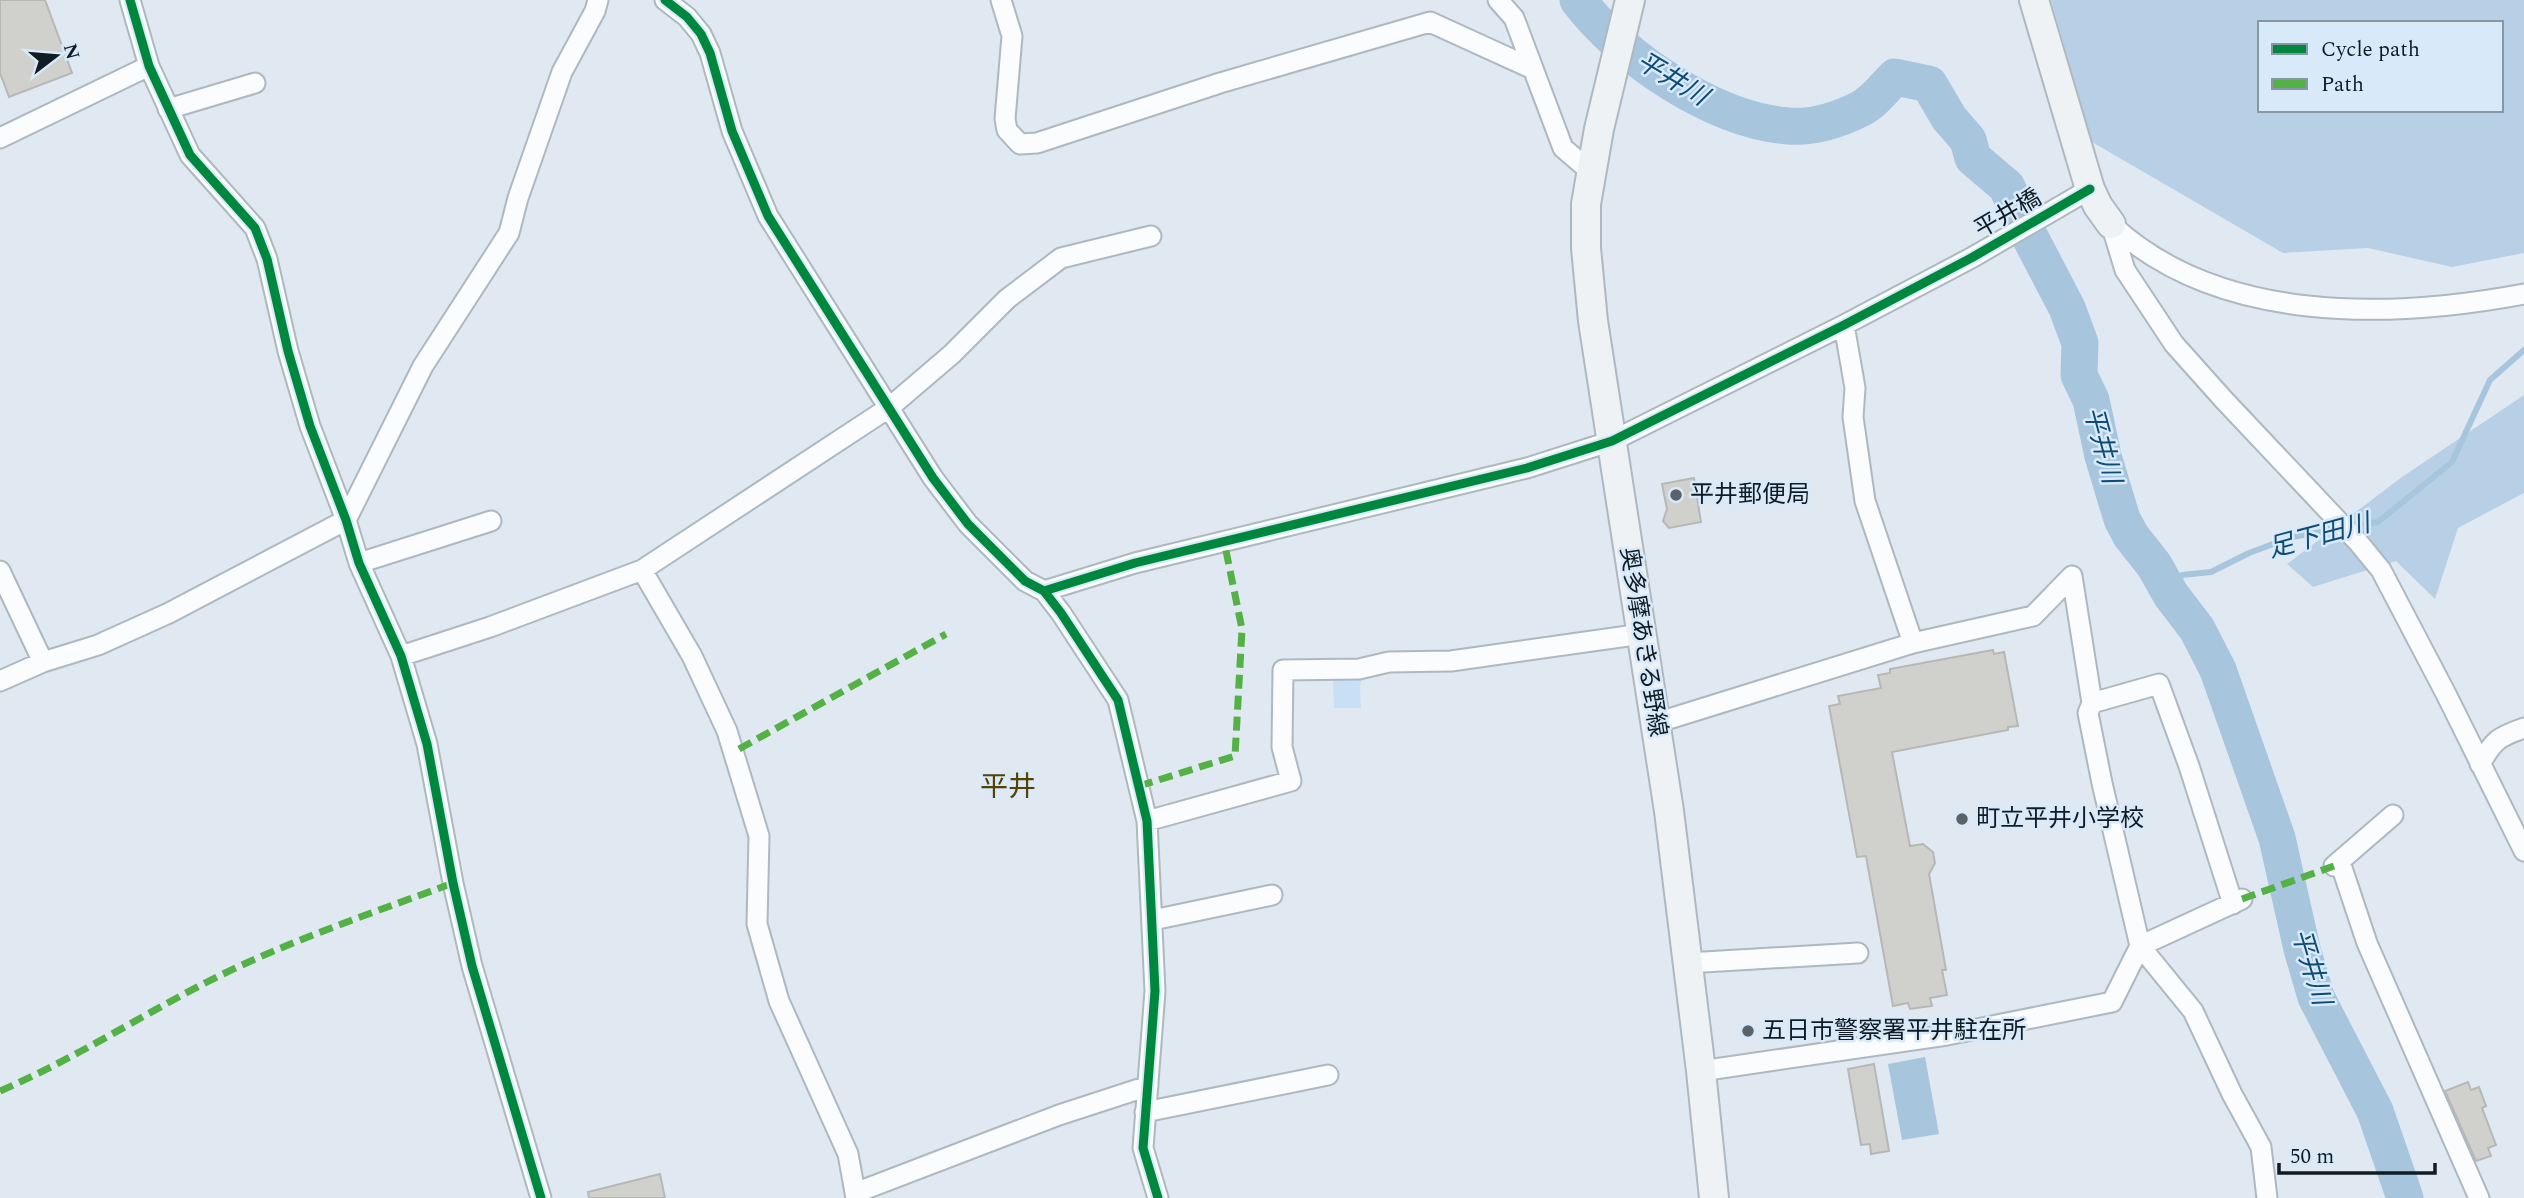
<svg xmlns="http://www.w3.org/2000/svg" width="2524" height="1198" viewBox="0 0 2524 1198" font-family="Spectral,'Noto Sans JP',serif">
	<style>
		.green { fill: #c7e0f5 }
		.forest { fill: #b7d0e5; fill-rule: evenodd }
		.water { fill: #a8c5de }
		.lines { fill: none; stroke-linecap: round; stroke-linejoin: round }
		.stream { stroke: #a8c5de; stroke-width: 6 }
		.river { stroke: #a8c5de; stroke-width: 37 }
		.building { fill: #d0d1cd; stroke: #b6b8b6; stroke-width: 2 }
		.street-casing { stroke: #aeb8c0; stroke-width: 23 }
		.secondary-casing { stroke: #aeb8c0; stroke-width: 32 }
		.street { stroke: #fafcfd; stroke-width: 19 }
		.secondary { stroke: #eef2f5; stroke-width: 28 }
		.quiet { stroke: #54b145; stroke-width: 7; stroke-dasharray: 14 7; stroke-linecap: butt }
		.cycleway-casing { stroke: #d8eafa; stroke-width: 13 }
		.cycleway { stroke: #00873e; stroke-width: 9 }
		.poi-dot { fill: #59636c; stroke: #d8eafa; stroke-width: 2.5 }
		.labels { text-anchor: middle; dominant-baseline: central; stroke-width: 5; stroke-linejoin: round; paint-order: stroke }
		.street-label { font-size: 24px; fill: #101b24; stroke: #d8eafa }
		.poi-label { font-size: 24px; fill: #101b24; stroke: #d8eafa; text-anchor: start }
		.water-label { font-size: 26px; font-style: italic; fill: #0e4b75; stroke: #d8eafa }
		.quarter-label { font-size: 28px; fill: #564200; stroke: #d8eafa }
	</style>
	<rect width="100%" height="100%" fill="#e0e9f2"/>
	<path class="green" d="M1333 677H1362L1360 686 1361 708H1334Z"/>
	<path class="forest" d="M2051 0H2524V253L2452 267 2368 248 2283 253 2092 142ZM2260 23H2501V110H2260Z
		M2524 395V493L2458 528 2435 599 2396 561 2313 587 2287 564 2402 477Z"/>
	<path class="water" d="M1925 1057 1939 1134 1902 1140 1888 1064Z"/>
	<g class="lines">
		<path class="stream" d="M2171 595 2182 575 2211 572 2249 553 2292 537 2378 522 2452 462 2490 380 2524 350"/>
		<path class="river" d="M1578 0C1622 58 1713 120 1788 126 1812 128 1838 120 1860 109 1873 103 1885 87 1895 77L1929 84 1949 118 1968 140 1973 158 2007 187 2019 216 2067 308 2080 343 2079 375 2091 400 2103 456 2122 519 2131 536 2154 565 2171 595 2197 629 2218 670 2277 838 2302 949 2316 997 2375 1111 2405 1198"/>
	</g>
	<path class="building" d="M0 0H45L72 73 9 97 0 73Z
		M1694 478 1701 522 1669 528 1663 521 1667 509 1662 484Z
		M1993 650 1994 654 2004 652 2018 726 2008 727V730L1892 752 1910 846 1923 844 1933 852 1935 863 1929 874 1946 970H1942L1947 995 1930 998 1932 1006 1910 1009 1908 1003 1893 1006 1866 856 1857 857 1829 706 1840 704 1838 696 1881 688 1878 675 1890 673V669Z
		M1874 1064 1889 1151 1871 1154 1870 1144 1861 1145 1848 1069Z
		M2468 1082 2471 1090 2479 1087 2486 1106 2482 1108 2496 1145 2488 1148 2491 1156 2476 1161 2445 1091Z
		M660 1174 665 1198H589L588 1192Z"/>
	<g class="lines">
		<defs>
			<path id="street" d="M130 0 149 66 190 155 255 228 267 259 288 351 310 426 346 520 359 563 401 656 427 744 453 883 472 966 541 1198
				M665 0 687 17 701 34 710 53 732 131 768 216 933 478 968 524 1025 581 1044 591 1061 613 1118 700 1147 821 1155 991 1143 1148 1158 1198
				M1001 0 1012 36 1005 119 1007 130 1020 144 1037 143 1220 83 1430 22 1533 69
				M1498 0 1514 18 1563 148 1590 171
				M168 109 255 83
				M0 138 149 66
				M2111 224 2125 270 2174 344 2224 400 2358 542 2381 570 2446 694 2524 851
				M2112 225C2219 324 2390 319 2524 294
				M1844 325 1855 388 1853 417 1865 501 1913 643
				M359 563 491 521
				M642 570 692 656 727 731 759 836 757 924 779 1001 848 1154 856 1198
				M0 571 43 662
				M2072 576 2092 703 2088 713 2102 783 2140 946 2193 1011 2232 1094 2261 1147 2267 1198
				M1044 591 1135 563 1527 468 1612 441 1844 325 1973 257 2090 189
				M401 656 490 627 642 570 890 407 952 354 1007 299 1061 258 1151 236
				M0 681 43 662 98 645 169 613 346 520 423 366 509 233 518 198 562 72 595 11 598 0
				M2092 703 2159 684 2189 766 2233 904
				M1656 723 1913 643 2033 616 2072 576
				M2480 764C2494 740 2498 737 2524 728
				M1147 821 1291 781 1282 747 1283 670 1359 669 1389 662 1451 661 1642 634
				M2340 862 2367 943 2479 1198
				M2334 866 2393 815
				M1153 920 1272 895
				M1687 963 1858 953
				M1701 1071 1947 1035 2112 1002 2140 946 2242 899
				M1145 1112 1328 1075
				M855 1193 1059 1115 1148 1086"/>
			<path id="secondary" d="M1630 0 1599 129 1586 204V248L1593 321 1669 811 1701 1071 1714 1198
				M2034 0 2090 189 2098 206 2111 224"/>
		</defs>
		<use href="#street" class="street-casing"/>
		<use href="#secondary" class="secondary-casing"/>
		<use href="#street" class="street"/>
		<use href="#secondary" class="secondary"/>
		<path class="quiet" d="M739 749 946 634
			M1139 786 1235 756 1242 629 1224 541
			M2242 899 2334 866
			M0 1091C72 1060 137 1018 207 982 285 942 370 914 453 883"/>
		<defs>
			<path id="cycleway" d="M130 0 149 66 190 155 255 228 267 259 288 351 310 426 346 520 359 563 401 656 427 744 453 883 472 966 541 1198
				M665 0 687 17 701 34 710 53 732 131 768 216 933 478 968 524 1025 581 1044 591 1061 613 1118 700 1147 821 1155 991 1143 1148 1158 1198
				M1044 591 1135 563 1527 468 1612 441 1844 325 1973 257 2090 189"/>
		</defs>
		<use href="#cycleway" class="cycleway-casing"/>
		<use href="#cycleway" class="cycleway"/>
	</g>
	<g class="poi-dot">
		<circle cx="1676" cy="495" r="7"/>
		<circle cx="1962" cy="819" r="7"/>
		<circle cx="1748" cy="1031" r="7"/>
	</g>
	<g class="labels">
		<g class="street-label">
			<text transform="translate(2008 214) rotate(-30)">平井橋</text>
			<text transform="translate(1643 642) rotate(81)">奥多摩あきる野線</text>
		</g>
		<g class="poi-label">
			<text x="1690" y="495">平井郵便局</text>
			<text x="1976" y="819">町立平井小学校</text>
			<text x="1762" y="1031">五日市警察署平井駐在所</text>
		</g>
		<g class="water-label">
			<text transform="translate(1672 79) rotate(31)">平井川</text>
			<text transform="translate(2102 445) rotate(75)">平井川</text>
			<text transform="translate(2319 536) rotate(-15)">足下田川</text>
			<text transform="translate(2311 967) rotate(73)">平井川</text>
		</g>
		<g class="quarter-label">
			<text x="1008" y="787">平井</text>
		</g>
	</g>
	<rect x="2258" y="21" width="245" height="91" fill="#d8eafa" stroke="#8897a4" stroke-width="2"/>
	<rect x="2272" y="44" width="35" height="10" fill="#00873e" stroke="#8897a4" stroke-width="2"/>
	<text x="2321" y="56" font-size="21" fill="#101b24">Cycle path</text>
	<rect x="2272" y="79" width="35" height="10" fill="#54b145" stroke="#8897a4" stroke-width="2"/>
	<text x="2321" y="91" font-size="21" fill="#101b24">Path</text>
	<g transform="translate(56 56) rotate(74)" stroke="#d8eafa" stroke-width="5" paint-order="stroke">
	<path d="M0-5L12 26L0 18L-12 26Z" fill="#101b24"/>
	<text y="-10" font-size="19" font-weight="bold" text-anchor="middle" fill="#101b24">N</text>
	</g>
	<path d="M2279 1163v10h156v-10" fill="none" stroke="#101b24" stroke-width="3.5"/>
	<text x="2290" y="1163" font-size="21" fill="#101b24" stroke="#d8eafa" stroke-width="5" paint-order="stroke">50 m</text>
</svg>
